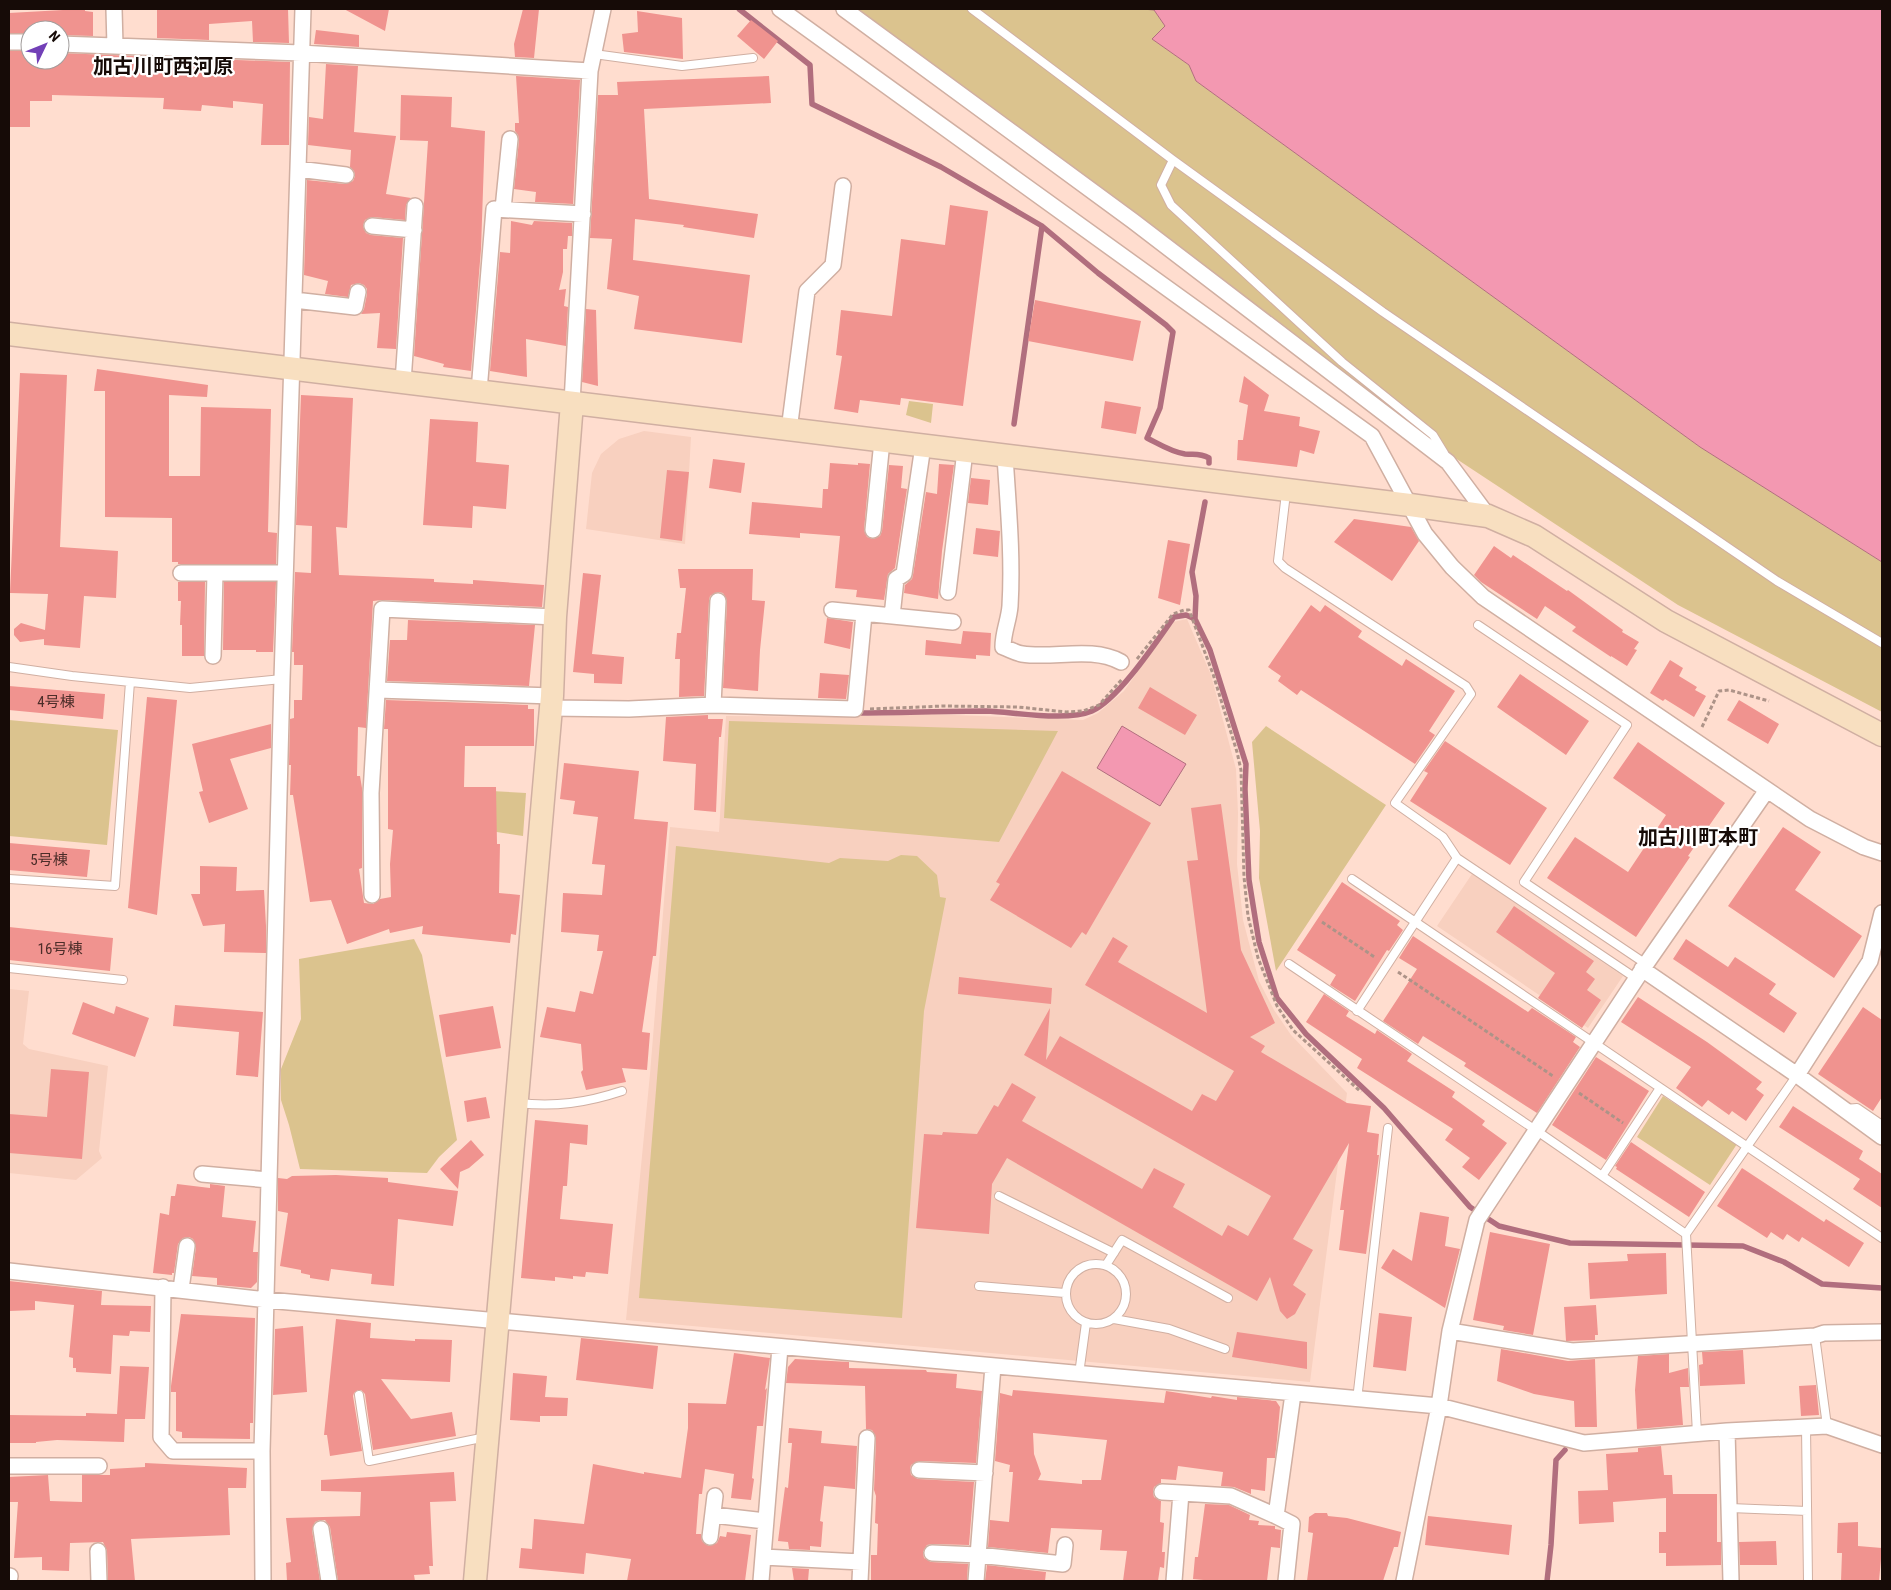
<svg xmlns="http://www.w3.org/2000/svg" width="1891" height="1590" viewBox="0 0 1891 1590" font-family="'Roboto Condensed','Noto Sans JP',sans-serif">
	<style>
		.built { fill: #f8d0bf }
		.green { fill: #dbc38e }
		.water { fill: #f398b1; stroke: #b16e7e }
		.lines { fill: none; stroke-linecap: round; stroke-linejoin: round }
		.stream { stroke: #b16e7e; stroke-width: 5.5 }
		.building { fill: #f0938f; fill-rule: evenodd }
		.lane-casing { stroke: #d0afa2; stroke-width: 10 }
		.street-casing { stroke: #d0afa2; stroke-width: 18 }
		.secondary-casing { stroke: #d0afa2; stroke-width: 25 }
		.path { stroke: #ad9388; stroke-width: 3; stroke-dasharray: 4 2.5; stroke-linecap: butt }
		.lane { stroke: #fff; stroke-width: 8 }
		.street { stroke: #fff; stroke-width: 15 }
		.secondary { stroke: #f8dfc0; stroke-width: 22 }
		.labels { text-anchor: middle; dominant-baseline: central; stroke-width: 4.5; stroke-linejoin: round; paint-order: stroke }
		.number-label { font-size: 15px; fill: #4c2d29 }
		.quarter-label { font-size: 20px; font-weight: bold; fill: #160b07; stroke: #fff }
	</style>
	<rect width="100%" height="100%" fill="#ffddcf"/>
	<path class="built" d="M644 431 691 437 685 544 586 529 592 473 601 454 619 439Z
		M1187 619 1211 675 1236 769 1238 813 1237 864 1243 920 1259 981 1274 1010 1291 1035 1347 1093 1310 1382 626 1320 650 1074 670 827 719 832 726 716 834 717 927 714 1083 720 1098 713 1124 691 1173 622Z
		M1472 874 1623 976 1588 1028 1437 926Z
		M9 989 29 991 23 1044 29 1049 108 1066 99 1151 102 1158 76 1180 9 1173Z"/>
	<path class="green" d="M848 9 1154 10 1165 26 1152 39 1189 65 1196 81 1700 447 1882 562V712L1678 605 1449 454Z
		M909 401 933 404 931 423 906 415Z
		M9 720 118 730 107 845 9 836Z
		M729 721 1058 731 999 842 724 818Z
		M1266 726 1386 805 1276 971 1259 878 1260 831 1252 742Z
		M491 791 526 793 523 836 490 831Z
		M676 846 829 863 840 858 888 861 901 855 917 856 937 875 940 897 946 898 924 1011 902 1318 639 1298Z
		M414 939 422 955 457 1140 439 1157 427 1173 300 1169 289 1125 281 1100V1069L301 1019 299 959Z
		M1663 1096 1737 1144 1710 1185 1637 1137Z"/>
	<path class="water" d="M1142 9H1882V562L1700 447 1196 81 1189 65 1152 39 1165 26 1154 10Z
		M1122 726 1186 764 1160 806 1097 768Z"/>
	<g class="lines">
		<path class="stream" d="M739 9 810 65 812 104 941 167 1042 226 1014 424
			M1042 226 1098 273 1166 325 1173 332 1160 408 1147 438C1159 444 1171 452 1185 454 1194 455 1200 453 1209 458V463
			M1205 502 1192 572 1196 596 1195 619 1210 650 1246 764 1245 789 1249 880 1259 942 1277 998 1306 1034 1384 1108 1470 1207 1499 1226 1570 1243 1743 1246 1784 1262 1822 1284 1882 1288
			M856 713C899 713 943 711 986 711 1015 712 1066 722 1092 711 1118 700 1157 641 1174 617L1186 615 1195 619
			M1547 1581 1551 1545 1556 1460 1565 1450"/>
	</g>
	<path class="building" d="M63 9H85V11L93 12V36L60 35V30H30V33H9V13L63 10Z
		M157 9H288L289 43 253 42 252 21 209 24V40L157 38Z
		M344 9H389L385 31Z
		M523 9H539L534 58 515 57 514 44Z
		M637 11 682 18 683 59 624 52 622 34 638 32Z
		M751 20 778 41 764 59 737 36Z
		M316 30 359 35V47L314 44Z
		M9 51H30V60H60V53L290 62 289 145H261L263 104 233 101V108L202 105 201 111 163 109 164 98 52 95V101H30V127H9Z
		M326 64 358 66 354 132 396 136 386 194 411 198 406 205 405 220 372 217 365 220 363 226 366 233 371 235 403 238 396 349 377 348 380 313 361 314 364 309 367 294V289L364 285 359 283 351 285 348 297 325 294 328 281 304 275 307 180 345 184 353 181 355 176 354 171 350 167 351 150 308 145 309 117 323 119Z
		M516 76 580 80 573 204 535 202 536 192 514 189 519 140 518 135 515 131V123H519Z
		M769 76 771 103 644 109 649 199 758 214 754 238 683 227 684 225 635 219 633 260 750 275 742 343 634 329 639 296 607 289 612 239 590 238 598 95H618L617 82Z
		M401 95 452 97 451 127 485 131 481 249 471 371 443 367 444 364 414 356 428 141 400 140Z
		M950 205 988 211 963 406 901 398 900 405 860 400 858 413 834 409 842 356 836 355 841 310 892 316 901 239 945 245Z
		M511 221 532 225 534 221 572 223V236H568L567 249H563V272L559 290 566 289 564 306 568 307 566 346 526 339 527 377 490 371 500 252 510 253Z
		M1035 300 1141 321 1133 361 1028 341Z
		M586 309 596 310 598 386 582 382Z
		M97 369 208 385 207 397 169 395V476H200L201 407 271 409 268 532 277 533 276 564H178V562H172V518L105 517V391H94Z
		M20 373 67 375 60 547 118 551 116 598 84 596 80 648 44 645V639L20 642 14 635V629L21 623 45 630 48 594 10 593Z
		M1244 376 1269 395 1264 411 1300 417 1299 426 1320 431 1314 454 1300 450 1297 467 1237 460 1238 440H1243L1248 405 1239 402Z
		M301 395 353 398 347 528 336 527 339 575 434 579V582L473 584V580L544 585 542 607 382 600 373 601 366 728 358 727 357 776H360L362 788V868L359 869 364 903 373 904 380 899 391 897 390 864 393 830 388 829V729H384L386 700 528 705V709H534V746H465L464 787H496L497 844H500L499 893 520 895 516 935 511 934 510 943 422 934 423 926 390 933 389 929 347 944 331 900 310 902 293 795H290L291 765H289L290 719 294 718V700H302L303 665H294V652H292L295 572 311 573 312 526 296 525Z
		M1105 401 1141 407 1136 434 1101 428Z
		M430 419 478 422 476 462 509 465 506 509 473 506 472 528 423 525Z
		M713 459 745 463 741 493 709 488Z
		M830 463 858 465V463L870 464 864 530 867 537 873 539 880 536 882 531 889 465 903 466 901 488 907 489 895 568 888 574 884 600 856 597 857 590 835 588 840 536 800 533V538L749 534 752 502 822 508 823 489H828Z
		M939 464 954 465 942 551 938 599 904 593 905 585 912 579 913 575 926 492 937 494Z
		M667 470 689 472 682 541 660 538Z
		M971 478 990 480 988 505 968 503Z
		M1354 519 1411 527 1419 541 1392 581 1334 542Z
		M976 528 1000 531 998 557 973 554Z
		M1168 540 1190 544 1180 605 1158 598Z
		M1494 546 1511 558 1513 555 1567 591 1568 590 1623 630 1622 632 1639 642 1634 649 1637 650 1627 666 1611 656V657L1572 631 1576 627 1545 606 1537 619 1481 582 1474 575Z
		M678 569H753L752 600 765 601 760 650 758 691 723 688 727 601 723 593 718 592 710 596 709 601 704 696 679 697 680 659H675L677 633H681L686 588H680Z
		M583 573 601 575 592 654 624 657 622 684 594 683V674L573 672Z
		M178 582H205L204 656H182V625H180L181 601H178Z
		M224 582H276L273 652H256V650H223Z
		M1311 605 1320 612 1325 605 1362 631 1358 637 1402 666 1406 659 1455 691 1429 731 1435 735 1415 764 1301 690 1297 695 1278 681 1281 676 1268 667Z
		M827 618 853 622 850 649 824 643Z
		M408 620 535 625 529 686 387 681 390 640H407Z
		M963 631 991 633 990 656 976 655V659L925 655 926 640 961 644Z
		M1670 660 1683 668 1679 676 1697 687 1695 690 1706 696 1694 717 1665 699 1663 701 1650 693Z
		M820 673 849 675 846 699 818 698Z
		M1520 674 1589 721 1566 755 1497 707Z
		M9 686 105 694 103 719 9 710Z
		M1150 687 1197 715 1185 735 1138 708Z
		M147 697 177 700 157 915 128 908Z
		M1739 700 1779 724 1768 744 1727 720Z
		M708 715V719H723L721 737H719L716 812 694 810 696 764 663 761 666 717Z
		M271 724V748L230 759 248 809 209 823 199 792 203 791 192 744Z
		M1445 741 1547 808 1510 865 1410 801 1428 773 1424 771Z
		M1638 742 1725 803 1688 856 1690 857 1636 937 1547 878 1575 837 1628 872 1666 815 1613 778Z
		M564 763 639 771 634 819 668 822 656 956H653L642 1032 650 1033 647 1070 622 1068 626 1082 586 1090 581 1072 583 1070 581 1044 540 1037 547 1007 575 1012 580 991 593 994 603 951H597L599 935 561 932 563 893 602 895 605 865 592 864 598 817 573 814 575 801 560 799Z
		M1062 771 1151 823 1086 935 1082 932 1071 948 990 900 1000 884 996 882Z
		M1221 804 1241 950 1275 1023 1250 1037 1265 1046 1261 1052 1347 1103 1371 1106 1367 1132 1379 1134 1377 1155H1379L1366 1254 1339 1250 1344 1210H1340L1349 1143 1293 1239 1313 1250 1293 1285 1306 1294 1295 1314 1287 1319 1280 1311 1270 1277 1257 1301 1007 1158 992 1184 989 1234 916 1228 924 1134 942 1135 943 1132 977 1134 994 1105 998 1107 1012 1083 1036 1097 1022 1121 1142 1189 1154 1168 1185 1184 1173 1207 1222 1236 1228 1225 1248 1236 1271 1196 1024 1055 1050 1008 1046 1060 1060 1036 1192 1111 1202 1094 1216 1101 1234 1071 1085 985 1113 937 1128 946 1118 962 1207 1013 1187 861 1198 860 1191 808Z
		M1783 827 1821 852 1795 890 1862 936 1834 978 1728 906Z
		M9 843 90 850 87 877 9 870Z
		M200 866 237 867 236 891 264 890 266 926V953L224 952 225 924 203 926 191 894H200Z
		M1342 882 1400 921 1397 925 1403 930 1389 951 1387 950 1355 1001 1330 985 1336 975 1297 950Z
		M1514 906 1594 961 1586 972 1595 979 1587 990 1601 1000 1582 1028 1538 998 1555 973 1496 932Z
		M9 927 113 938 110 971 9 960Z
		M1413 936 1528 1012 1532 1008 1576 1037 1573 1042 1580 1047 1537 1113 1464 1066 1466 1063 1423 1036 1418 1044 1383 1021 1417 969 1399 958Z
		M1686 939 1728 967 1735 957 1776 984 1769 994 1797 1013 1784 1033 1673 959Z
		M959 977 1052 988 1051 1004 958 994Z
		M1324 994 1349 1011 1346 1016 1375 1034 1377 1030 1412 1054 1407 1061 1455 1092 1452 1097 1485 1121 1482 1125 1507 1143 1479 1180 1462 1167 1470 1158 1445 1140 1453 1129 1357 1068 1362 1059 1306 1022Z
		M1638 997 1707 1042 1762 1082 1756 1089 1764 1095 1746 1121 1732 1111 1729 1115 1708 1100 1702 1107 1676 1088 1691 1067 1621 1022Z
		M83 1002 114 1014 116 1006 149 1018 135 1057 72 1034Z
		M175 1005 263 1012 258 1077 236 1075 239 1032 173 1026Z
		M493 1006 501 1048 446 1057 439 1015Z
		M1863 1007 1882 1020V1097L1873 1111 1818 1074Z
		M1596 1057 1649 1091 1606 1160 1552 1125Z
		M51 1069 89 1072 82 1159 9 1153V1114L47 1117Z
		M486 1097 490 1118 467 1122 464 1101Z
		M1793 1106 1863 1151 1859 1159 1882 1174V1208L1853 1189 1860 1179 1779 1127Z
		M535 1120 588 1125 587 1145 570 1143 567 1186H563L560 1219 613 1224 608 1274 586 1272 585 1277 573 1276V1279L555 1277V1281L521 1278Z
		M471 1140 484 1155 469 1168 460 1172 458 1189 440 1169Z
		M1631 1142 1705 1192 1689 1217 1616 1169 1617 1167 1615 1166Z
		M1742 1168 1824 1222 1826 1219 1864 1243 1849 1267 1802 1237 1799 1242 1787 1234 1783 1240 1771 1232 1767 1238 1717 1206Z
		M336 1175 388 1178V1182L458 1191 453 1226 398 1219 394 1286 371 1284 372 1274 331 1269 329 1281 310 1278V1275L301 1273V1270L280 1266 288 1213 278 1211V1178L287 1179 292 1176Z
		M177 1184 210 1188V1184L225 1186 222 1217 256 1221 253 1252H258L257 1282 251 1288 217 1285V1278L192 1276 196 1247 193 1239 189 1237 183 1238 178 1244 174 1273H172V1275L153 1273 160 1213 169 1215 171 1196H175Z
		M1420 1212 1449 1217 1445 1246 1460 1249 1445 1308 1381 1268 1393 1249 1412 1261Z
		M1490 1232 1550 1244 1533 1335 1503 1330 1504 1326 1473 1320Z
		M1666 1253 1667 1294 1590 1299 1588 1263 1628 1261 1627 1254Z
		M9 1281 102 1291 101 1305 151 1306 150 1332 130 1331 129 1336 113 1335 111 1374 76 1372V1368H73V1358L69 1357 74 1305 35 1301V1310L9 1311Z
		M1596 1305 1598 1335H1595V1340L1566 1341 1564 1307Z
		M1379 1313 1412 1317 1406 1371 1373 1367Z
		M181 1314 255 1318 253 1423H250V1439L182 1438V1432L176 1431V1392H171V1386Z
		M336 1319 371 1323 370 1338 415 1341V1339L452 1340 450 1382 381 1379 411 1419 452 1412 456 1436 373 1450 365 1394 361 1390H358L354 1393 353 1396 362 1451 330 1456 327 1435H324Z
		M303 1326 307 1392 273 1395 275 1329Z
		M1237 1332 1307 1342V1369L1232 1357Z
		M581 1338 658 1346 653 1389 576 1380Z
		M1501 1349 1568 1361 1595 1359 1597 1427H1575L1574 1401 1534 1394 1497 1381Z
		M1743 1350 1745 1384 1700 1386 1699 1365 1703 1364 1702 1352Z
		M734 1353 770 1358 765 1390 767 1388 763 1426H757L752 1478 754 1479 751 1500 731 1498 734 1474 705 1469 702 1494H699L696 1534H701L702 1541 709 1546 717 1543 720 1536 726 1537 727 1532 751 1535 745 1581H627L631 1559 586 1553 584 1574 519 1568 521 1548 532 1549 534 1519 584 1524 593 1464 644 1474V1472L681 1478 688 1428V1403L726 1404Z
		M1669 1354V1373L1688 1368 1689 1387H1680L1683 1425 1637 1429 1635 1390 1638 1356Z
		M795 1359 849 1362V1368L926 1370 927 1372 957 1374 956 1388 982 1391 976 1463 919 1461 911 1465 910 1469 911 1475 918 1479 974 1482 969 1545 932 1544 927 1545 923 1552 924 1558 931 1562 968 1564 967 1581H871V1555H877L878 1524 875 1523 876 1496 874 1490 876 1438 872 1430 866 1429 865 1386 786 1383 788 1367Z
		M120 1366 149 1367 145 1419H125L124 1442 57 1440 36 1442V1443H9V1415L86 1416V1413L117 1414Z
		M513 1373 547 1376 545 1397 568 1398 567 1416H540V1422L510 1420Z
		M1816 1385 1819 1415 1801 1416 1799 1386Z
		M1013 1390 1164 1403 1166 1391 1211 1398 1212 1396 1237 1400V1397L1276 1401 1280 1407 1277 1440 1275 1458H1267L1265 1491 1251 1489V1494L1234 1487 1221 1486 1223 1472 1178 1466 1176 1480 1161 1479V1483L1154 1487 1153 1492 1154 1497 1161 1501 1160 1522 1164 1523 1162 1552H1165L1164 1568 1160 1567 1158 1581H1123L1127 1551 1100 1550 1102 1530 1051 1528 1048 1553 988 1547 990 1520 1009 1522 1013 1472H1009L1010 1465 995 1461 1000 1393 1012 1396ZM1033 1433 1107 1440 1101 1480H1082V1484L1038 1480 1041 1474 1034 1454Z
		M789 1428 822 1431 821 1443 857 1446 855 1489 824 1486 820 1521 823 1522 821 1547 810 1546V1550L789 1549 788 1542 778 1541 785 1487 788 1488 792 1443H788Z
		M1661 1446 1664 1475H1672L1673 1494H1717V1542H1721V1565L1666 1566V1553H1659V1532H1666V1498L1613 1502 1614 1522 1579 1524 1578 1491 1608 1490 1606 1454 1638 1452V1448Z
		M145 1463 247 1468 246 1488H228L230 1535 131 1539 135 1581H108L107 1551 103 1542 70 1543 69 1571 42 1570V1557L14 1558 18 1502H9V1477L48 1475 50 1501 82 1502V1475H110V1469L145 1467Z
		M454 1472 456 1501 430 1502 433 1566H429L430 1574 414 1575 415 1581H338L330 1527 325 1520H320L315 1522 312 1530 320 1581H287L286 1563 291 1562 286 1518 360 1516 361 1492 321 1491V1480Z
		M1205 1504 1229 1505 1250 1515 1249 1520 1259 1521 1258 1525 1275 1526V1529L1281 1530 1280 1548 1271 1547 1267 1581H1214L1193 1579 1195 1557H1198Z
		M1315 1513H1327L1328 1516 1347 1518 1401 1532 1398 1547H1394L1383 1581H1307L1313 1533 1308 1532 1309 1517Z
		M1428 1516 1512 1525 1509 1555 1425 1545Z
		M1858 1522V1546L1882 1548 1879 1581H1841L1842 1553H1837L1838 1523Z
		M1776 1541 1777 1565H1740L1739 1542Z
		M987 1565 1046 1572 1045 1581H985Z
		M792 1568 809 1569 808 1581H794Z"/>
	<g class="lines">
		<defs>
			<path id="lane" d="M972 9 1173 160 1383 312 1777 581 1882 643
				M594 54 682 66 753 58
				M1173 160 1161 185 1171 205 1342 362 1433 435 1444 453
				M1286 493 1278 561 1285 568 1466 686 1471 694 1395 803 1443 837 1457 858 1637 979
				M1478 625 1627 725 1524 882 1646 964
				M9 667 72 676 190 688 282 679
				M9 879 115 886 130 682
				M1352 879 1882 1238
				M1289 964 1537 1131 1686 1234
				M9 968 123 980
				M1357 1011 1457 858
				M518 1103C555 1107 586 1103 622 1091
				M1845 1109 1857 1108 1882 1125
				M1602 1176 1660 1088
				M999 1196 1114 1253
				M1066 1294a30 30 0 1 1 60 0a30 30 0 1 1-60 0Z
				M1106 1265 1122 1240 1228 1298
				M979 1286 1065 1293
				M1114 1319 1169 1329 1225 1349
				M1815 1336 1827 1426
				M1079 1374 1086 1323
				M359 1395 369 1461 486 1437
				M1357 1400 1388 1128
				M1806 1427 1808 1581
				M1697 1433 1686 1234 1797 1075
				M1730 1508 1807 1511"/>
			<path id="street" d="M114 9 115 46
				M780 9 1372 436 1425 534 1452 567 1483 597 1810 819 1864 847 1882 853
				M844 9 1133 221 1448 462 1488 516
				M9 42H30
				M60 44 301 53 590 71
				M298 169 346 175
				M503 209 510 139
				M372 226 414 230
				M294 300 355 307 358 292
				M403 382 415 206
				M479 391 494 209 583 214
				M572 403 590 71 603 9
				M789 430 807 291 833 265 843 186
				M1005 456C1008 505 1013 556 1010 606 1009 620 1003 632 1003 647 1009 649 1016 653 1022 654 1054 659 1091 646 1121 662
				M873 530 882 441
				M181 573H285
				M948 592 965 451
				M832 610 953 622
				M892 616 896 579 904 574 923 446
				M213 656 215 573
				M378 690 552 696
				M713 705 718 601
				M550 708 629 709 713 705 855 709 864 614
				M372 895 371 793 382 609 555 617
				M1642 969 1797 1075 1882 1137
				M1797 1075 1870 961 1882 913
				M202 1174 269 1180
				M9 1271 267 1300 1439 1406 1584 1443 1727 1431 1827 1426 1882 1445
				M163 1287 161 1437 173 1451H262
				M181 1289 187 1246
				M1450 1331 1572 1351 1815 1336 1824 1333 1882 1332
				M1727 1431 1731 1581
				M9 1466H99
				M919 1470 985 1473
				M1162 1492 1181 1493
				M713 1515 765 1521
				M321 1529 329 1581
				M710 1537 715 1496
				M98 1551 99 1581
				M932 1553 978 1555 1063 1564 1065 1545
				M763 1557 861 1562
				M9 1581 10 1576
				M263 1581 262 1451 282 679 303 9
				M761 1581 780 1347
				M860 1581 867 1438
				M976 1581 993 1366
				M1174 1581 1181 1493 1231 1496 1276 1516
				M1286 1581 1292 1524 1276 1516 1293 1394
				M1404 1581 1439 1406 1450 1331 1477 1220 1646 964 1767 790"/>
			<path id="secondary" d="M9 334 1410 505 1488 516 1534 536 1666 621 1882 735
				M475 1581 552 696 555 617 572 403"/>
		</defs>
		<use href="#lane" class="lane-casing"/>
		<use href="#street" class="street-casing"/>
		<use href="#secondary" class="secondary-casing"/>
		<path class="path" d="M1137 659 1173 614 1184 610H1189L1213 674 1237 752 1241 770 1244 877 1248 916 1258 958 1277 1006 1293 1030 1361 1092
			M870 709 944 706 1018 707 1066 712 1083 711 1099 705 1123 678
			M1702 727 1719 691 1729 690 1769 701
			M1322 922 1376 958
			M1398 972 1553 1076
			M1579 1093 1623 1123"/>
		<use href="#lane" class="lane"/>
		<use href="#street" class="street"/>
		<use href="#secondary" class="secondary"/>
	</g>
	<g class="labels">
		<g class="number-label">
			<text x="56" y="702">4号棟</text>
			<text x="49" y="860">5号棟</text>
			<text x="60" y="949">16号棟</text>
		</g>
		<g class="quarter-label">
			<text x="163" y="66">加古川町西河原</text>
			<text x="1698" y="837">加古川町本町</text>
		</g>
	</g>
	<rect width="1891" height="1590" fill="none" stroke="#160b07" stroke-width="20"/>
	<g transform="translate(45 45) rotate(47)"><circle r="24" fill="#ffffff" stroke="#a29d9c"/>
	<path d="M0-4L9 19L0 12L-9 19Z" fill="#7240b7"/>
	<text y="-8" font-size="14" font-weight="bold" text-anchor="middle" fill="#160b07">N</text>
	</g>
</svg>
